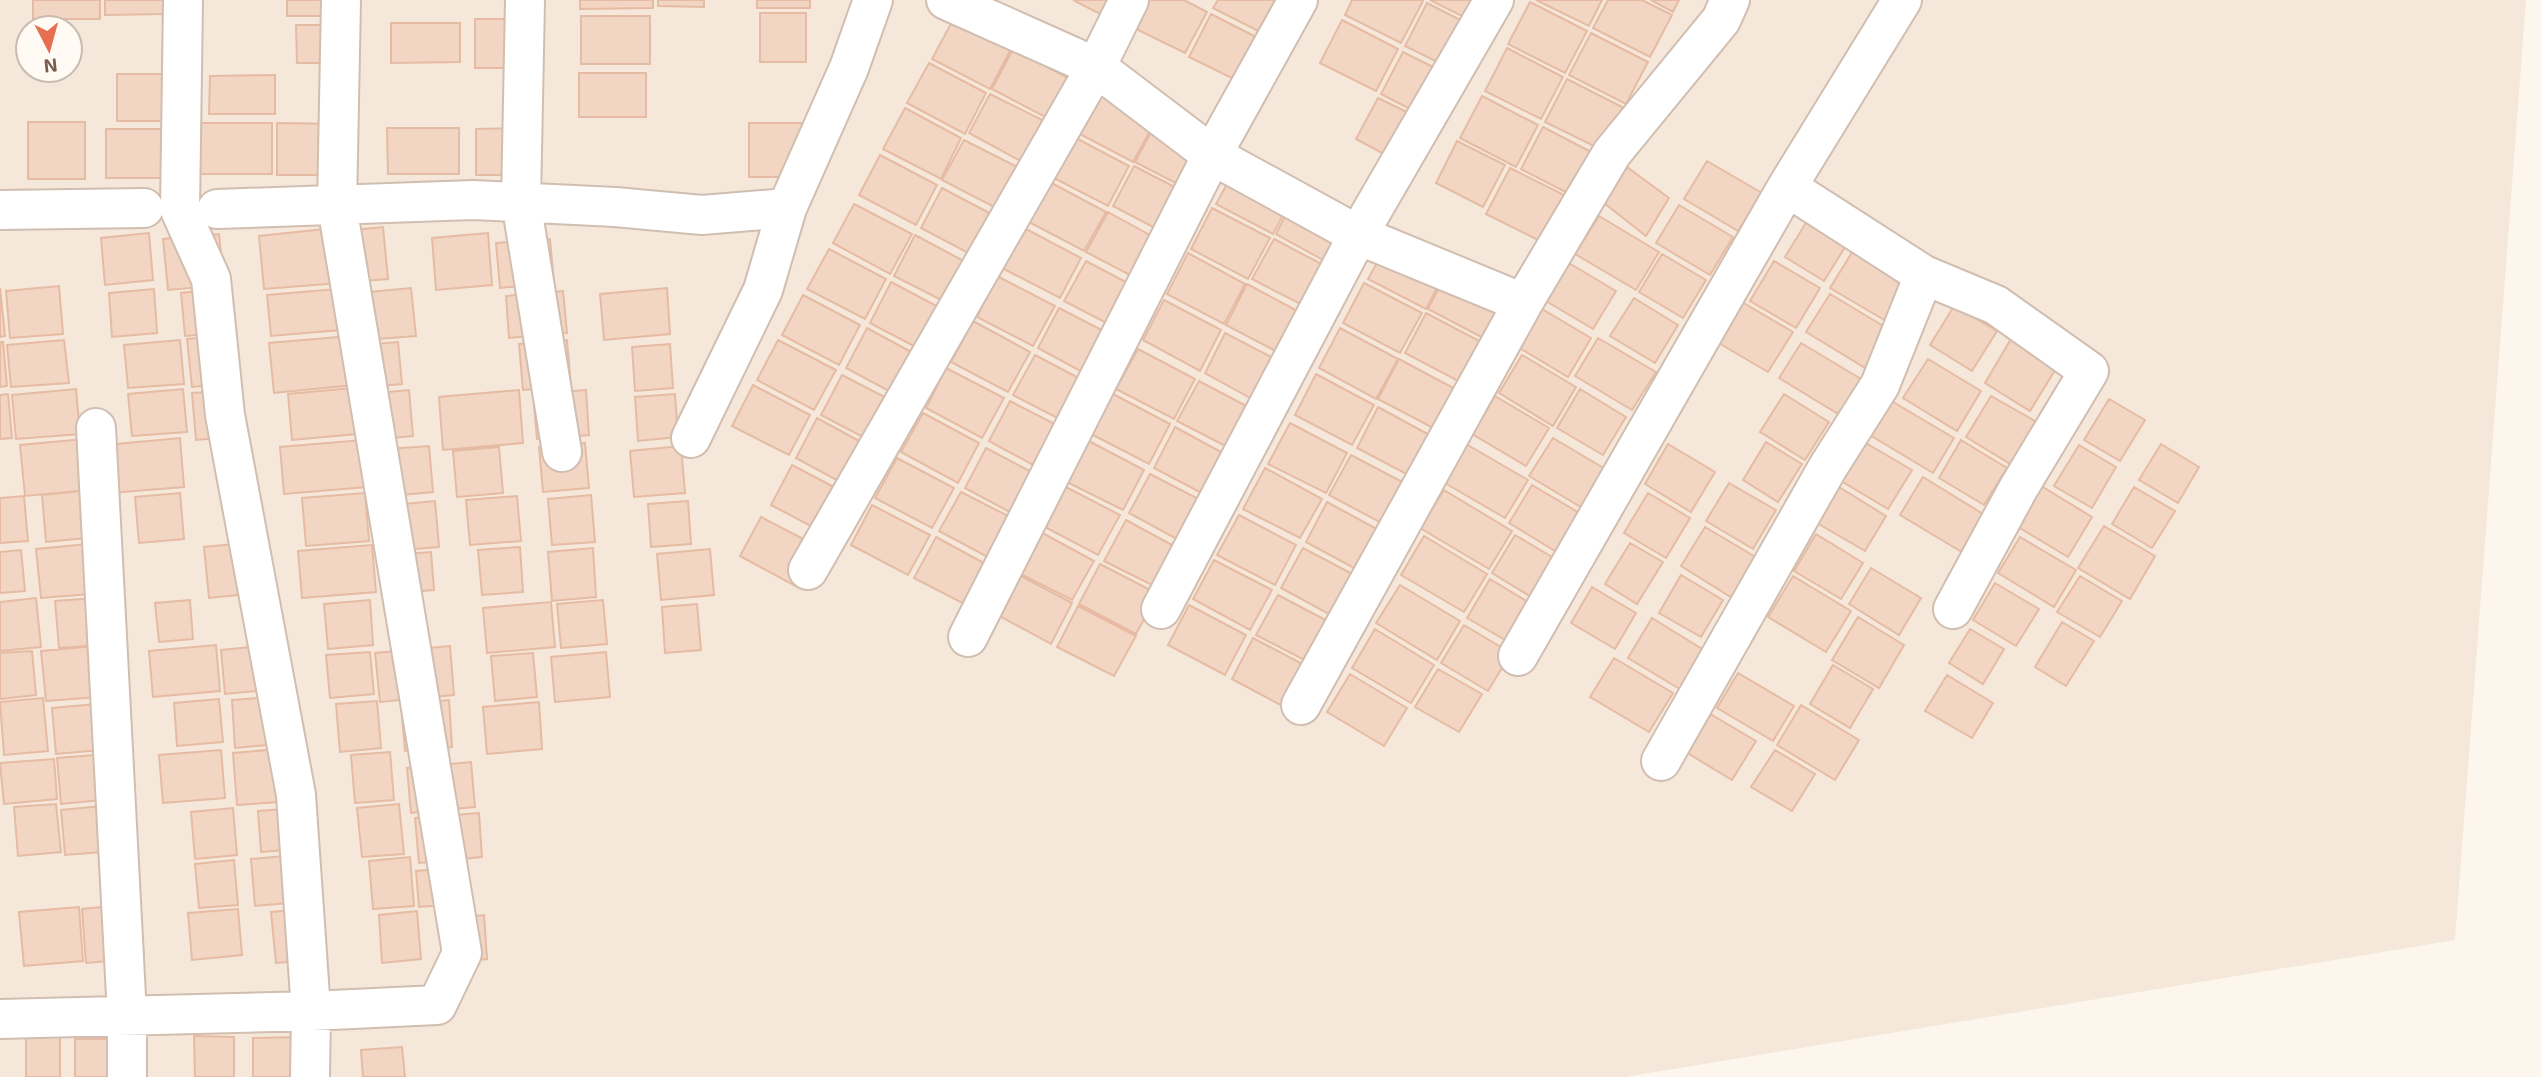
<svg xmlns="http://www.w3.org/2000/svg" width="2541" height="1077" viewBox="0 0 2541 1077" font-family="'Exo 2',sans-serif">
	<style>
		.residential { fill: #f5e8da; fill-rule: evenodd }
		.building { fill: #f3d5c3; stroke: #e6bba3; stroke-width: 2 }
		.lines { fill: none; stroke-linecap: round; stroke-linejoin: round }
		.minor-casing { stroke: #d1beb0; stroke-width: 42 }
		.minor { stroke: #fff; stroke-width: 38 }
	</style>
	<rect width="100%" height="100%" fill="#fdf6ec"/>
	<path class="residential" d="M0 0H2526L2455 940 1625 1077H0ZM28 28H70V70H28Z"/>
	<path class="building" d="M33 0H100V19H33Z
		M105 0H165V14L105 15Z
		M287 0H352V16H287Z
		M580 0H653V8L580 9Z
		M658 0H704V7L658 6Z
		M757 0H810V8H757Z
		M1073 0H1110L1102 15Z
		M1141 0H1184L1207 12 1185 53 1128 25Z
		M1218 0H1289L1270 37 1213 8Z
		M1352 0H1421L1423 1 1401 43 1345 15Z
		M1430 0H1501L1486 28Z
		M1536 0H1602L1589 26Z
		M1608 0H1642L1672 15 1650 57 1593 28Z
		M1651 0H1679L1673 12Z
		M1530 2 1587 31 1565 73 1508 44Z
		M1427 3 1484 32 1462 74 1405 46Z
		M760 13H806V62H760Z
		M1211 14 1268 43 1246 85 1189 57Z
		M581 16H650V64H581Z
		M954 18 1011 49 990 89 932 59Z
		M475 19H512V68H475Z
		M1342 20 1398 49 1376 91 1320 63Z
		M391 23H460V62L391 63Z
		M296 25H345V63H297Z
		M1591 33 1648 62 1626 104 1569 75Z
		M1507 48 1563 77 1541 119 1485 91Z
		M1013 49 1070 79 1049 119 992 89Z
		M1403 52 1459 80 1437 123 1381 94Z
		M929 63 986 93 965 134 907 103Z
		M579 73H646V117H579Z
		M117 74H166V121H117Z
		M275 75V114H209L210 76Z
		M1567 79 1624 108 1602 150 1545 122Z
		M1097 92 1155 122 1133 162 1076 132Z
		M990 94 1048 123 1026 164 969 133Z
		M1482 96 1538 125 1516 167 1460 138Z
		M1378 98 1415 116 1393 159 1356 139Z
		M905 108 961 138 941 179 883 149Z
		M1157 121 1214 152 1193 192 1135 162Z
		M28 122H85V179H28Z
		M198 123H272V174H199Z
		M277 123 343 124 342 175H277Z
		M749 123H813V177H749Z
		M1543 127 1599 156 1577 198 1521 169Z
		M387 128H459V174H388Z
		M527 128V175H476V129Z
		M106 129H164V178H106Z
		M1072 136 1129 166 1108 206 1050 176Z
		M964 140 1021 169 1000 210 942 180Z
		M1457 141 1505 165 1483 207 1436 183Z
		M880 155 937 185 916 225 859 195Z
		M1707 161 1762 193 1738 231 1684 199Z
		M1238 164 1294 194 1273 234 1216 204Z
		M1134 166 1192 196 1170 236 1113 206Z
		M1627 167 1669 198 1646 236 1604 203Z
		M1510 168 1564 195 1540 241 1486 214Z
		M1048 181 1106 212 1084 251 1027 221Z
		M942 188 999 218 978 258 921 228Z
		M1296 194 1354 224 1332 265 1276 234Z
		M854 204 912 234 890 274 833 243Z
		M1679 205 1733 237 1710 275 1656 243Z
		M1212 208 1270 238 1248 279 1191 249Z
		M1108 212 1164 243 1143 282 1086 252Z
		M1599 216 1659 252 1636 290 1575 254Z
		M1807 221 1847 244 1824 281 1785 257Z
		M383 227 388 279 349 282 344 231Z
		M334 228 339 283 264 289 259 236Z
		M1024 228 1081 258 1060 298 1002 268Z
		M149 233 153 280 105 285 101 238Z
		M488 233 492 285 436 290 432 238Z
		M219 234 224 285 168 290 163 239Z
		M915 235 973 266 951 305 894 276Z
		M550 239 554 283 500 288 496 243Z
		M1274 239 1331 269 1310 309 1252 279Z
		M1390 239 1447 269 1426 309 1368 279Z
		M1856 246 1911 279 1886 321 1830 288Z
		M829 249 886 279 865 319 807 289Z
		M1188 253 1245 284 1224 324 1167 294Z
		M1662 254 1706 280 1683 318 1639 292Z
		M1562 259 1616 291 1593 329 1539 297Z
		M1086 261 1143 291 1122 331 1064 301Z
		M1774 261 1820 288 1796 328 1750 301Z
		M1449 268 1506 299 1485 339 1428 309Z
		M997 276 1055 306 1033 346 977 317Z
		M891 282 948 312 927 353 870 323Z
		M1364 283 1422 313 1400 353 1343 323Z
		M1247 284 1305 315 1283 355 1226 325Z
		M59 286 63 334 10 338 6 291Z
		M0 288 5 336 0 337Z
		M411 288 416 336 351 341 347 294Z
		M667 288 670 334 604 340 600 294Z
		M154 289 157 333 112 337 109 293Z
		M217 289 221 333 185 336 181 293Z
		M337 289 341 330 271 336 267 295Z
		M563 291 567 333 509 338 506 296Z
		M1830 294 1895 333 1872 372 1806 332Z
		M803 295 860 325 839 365 782 335Z
		M1634 298 1678 325 1655 363 1610 336Z
		M1164 300 1221 330 1200 371 1143 340Z
		M1742 302 1793 332 1768 372 1717 342Z
		M1537 306 1591 338 1568 377 1513 344Z
		M1954 306 1997 331 1972 371 1930 345Z
		M1059 308 1117 338 1095 379 1038 348Z
		M1426 313 1483 343 1462 383 1405 353Z
		M973 321 1030 352 1008 392 951 362Z
		M867 328 924 359 902 398 846 368Z
		M1340 328 1398 359 1376 399 1319 368Z
		M1225 333 1283 363 1261 404 1205 373Z
		M226 336 231 383 192 387 187 339Z
		M349 336 354 385 274 393 269 343Z
		M1598 338 1656 372 1632 410 1575 376Z
		M2011 339 2057 367 2030 411 1985 383Z
		M64 340 69 383 11 387 7 345Z
		M180 340 184 384 128 388 124 345Z
		M567 340 571 386 523 390 519 344Z
		M778 340 836 370 814 410 757 380Z
		M0 342H3L7 386 0 387Z
		M398 342 402 384 357 388 353 346Z
		M1801 343 1866 382 1845 418 1779 378Z
		M670 344 673 388 635 391 632 347Z
		M1138 349 1195 379 1174 419 1116 389Z
		M1035 355 1092 385 1071 425 1013 395Z
		M1522 355 1576 387 1553 426 1499 393Z
		M1399 359 1457 390 1435 429 1378 399Z
		M1928 359 1981 391 1957 431 1903 398Z
		M946 368 1004 398 982 438 926 408Z
		M1316 374 1374 405 1352 445 1295 415Z
		M842 375 900 405 878 445 821 415Z
		M1199 381 1256 411 1235 451 1177 421Z
		M753 385 810 415 789 455 732 426Z
		M352 388 357 434 292 440 288 394Z
		M76 389 80 434 16 439 12 395Z
		M183 389 187 432 132 436 128 394Z
		M1580 389 1626 417 1603 455 1557 428Z
		M239 390 243 436 196 440 192 393Z
		M409 390 413 436 370 440 366 394Z
		M519 390 523 443 443 450 439 397Z
		M586 390 589 435 537 439 533 394Z
		M8 394 12 438 0 439V395Z
		M675 394 678 437 638 441 635 397Z
		M1113 394 1170 424 1149 464 1091 434Z
		M1784 394 1829 422 1805 460 1760 432Z
		M1495 396 1549 428 1526 466 1472 434Z
		M1991 396 2042 425 2017 468 1966 437Z
		M1888 399 1954 438 1933 473 1868 434Z
		M2109 399 2145 420 2120 461 2084 440Z
		M1010 401 1068 431 1046 472 989 441Z
		M1378 407 1435 438 1414 478 1357 448Z
		M923 413 979 443 958 483 901 452Z
		M817 418 874 449 853 489 796 458Z
		M1290 423 1347 453 1326 493 1268 464Z
		M1175 427 1232 458 1211 498 1154 468Z
		M180 438 184 487 111 493 106 445Z
		M1553 438 1607 470 1584 509 1529 476Z
		M84 439 89 490 25 496 20 445Z
		M363 440 367 487 284 494 280 447Z
		M1087 440 1144 470 1123 510 1065 481Z
		M1961 440 2007 468 1984 505 1939 478Z
		M1766 442 1802 464 1778 502 1743 480Z
		M1864 442 1912 470 1888 509 1841 481Z
		M585 443 589 488 543 492 539 447Z
		M1466 444 1528 480 1505 518 1443 482Z
		M1668 444 1715 472 1691 512 1645 484Z
		M2161 444 2199 467 2178 503 2139 480Z
		M2079 445 2116 467 2092 508 2054 486Z
		M429 446 433 492 380 497 375 450Z
		M681 446 685 493 634 497 630 451Z
		M499 447 503 493 457 497 453 451Z
		M986 448 1043 478 1021 518 965 488Z
		M1351 455 1408 485 1387 526 1329 495Z
		M897 458 954 488 932 528 875 498Z
		M792 465 849 495 828 535 771 505Z
		M1265 468 1322 499 1300 538 1243 509Z
		M1150 474 1208 504 1186 544 1129 513Z
		M1923 477 1988 517 1965 554 1900 515Z
		M1729 483 1776 510 1753 549 1706 521Z
		M2038 484 2092 517 2068 557 2013 524Z
		M1062 485 1120 515 1098 555 1041 525Z
		M1532 485 1593 521 1570 560 1509 523Z
		M1839 487 1886 516 1865 551 1817 523Z
		M2134 487 2175 511 2152 548 2112 524Z
		M1444 490 1512 531 1489 569 1420 528Z
		M81 491 86 538 46 542 42 495Z
		M961 492 1018 521 997 562 939 531Z
		M180 493 184 539 139 543 135 497Z
		M365 493 369 541 306 546 302 498Z
		M1648 493 1690 518 1666 558 1624 533Z
		M591 495 595 542 552 545 548 499Z
		M24 496 28 541 0 543V498Z
		M517 496 521 541 470 545 466 500Z
		M435 501 439 547 376 552 372 507Z
		M688 501 691 544 651 547 648 504Z
		M1327 502 1384 533 1363 573 1306 542Z
		M872 505 930 535 908 575 851 545Z
		M1239 515 1296 545 1275 585 1217 555Z
		M761 517 819 547 797 587 740 556Z
		M1126 520 1183 551 1162 590 1104 561Z
		M2104 526 2155 556 2130 599 2078 568Z
		M1705 527 1759 559 1734 599 1681 566Z
		M1037 530 1094 561 1072 600 1015 571Z
		M1816 534 1863 563 1841 599 1794 571Z
		M1515 535 1569 567 1546 606 1492 573Z
		M1424 536 1487 574 1464 612 1401 575Z
		M936 537 993 568 972 608 914 578Z
		M2020 537 2076 570 2054 607 1998 573Z
		M254 542 259 593 209 598 204 547Z
		M98 543 103 593 41 598 36 549Z
		M1630 543 1663 562 1637 604 1605 584Z
		M372 545 376 592 302 598 298 551Z
		M520 547 523 592 482 595 478 550Z
		M593 548 596 597 552 601 548 552Z
		M1303 548 1360 578 1338 619 1281 588Z
		M710 549 714 595 661 600 657 554Z
		M21 550 25 591 0 593V552Z
		M431 552 434 590 383 594 379 556Z
		M1214 560 1272 590 1250 630 1193 599Z
		M1100 564 1158 594 1136 634 1079 604Z
		M1871 568 1921 598 1899 635 1849 604Z
		M1015 573 1072 603 1051 644 994 613Z
		M1681 575 1723 600 1701 637 1659 613Z
		M1793 576 1851 611 1826 652 1768 617Z
		M2080 576 2122 601 2100 637 2057 612Z
		M1490 579 1528 602 1505 640 1467 618Z
		M1995 583 2039 609 2016 646 1973 620Z
		M1400 585 1460 621 1437 660 1376 623Z
		M1592 587 1636 613 1615 649 1571 623Z
		M1278 595 1335 625 1314 665 1256 635Z
		M36 598 41 647 0 651V602Z
		M96 598 100 645 59 648 55 601Z
		M190 600 193 639 159 642 155 603Z
		M370 600 373 645 328 649 324 604Z
		M603 600 607 644 561 648 557 604Z
		M551 602 555 647 487 653 483 608Z
		M697 604 701 650 665 653 662 607Z
		M1189 605 1246 635 1225 675 1168 645Z
		M1078 606 1136 636 1114 676 1057 647Z
		M1858 617 1904 645 1879 688 1832 660Z
		M1652 618 1712 655 1688 694 1628 658Z
		M2062 622 2094 641 2066 686 2035 667Z
		M1464 625 1511 653 1488 691 1441 663Z
		M1375 629 1434 665 1411 703 1352 668Z
		M1970 629 2004 649 1983 684 1949 663Z
		M1253 638 1310 668 1288 709 1232 679Z
		M283 644 287 688 225 694 221 650Z
		M107 645 112 696 46 701 41 651Z
		M216 645 220 691 153 697 149 651Z
		M450 646 454 695 380 702 375 653Z
		M32 651 36 695 0 699V653Z
		M370 652 374 694 330 698 326 655Z
		M606 652 610 697 555 702 551 657Z
		M533 653 537 697 495 701 491 656Z
		M1614 658 1673 693 1649 732 1590 697Z
		M1833 665 1873 689 1850 728 1810 704Z
		M1438 669 1482 694 1459 732 1415 707Z
		M1738 673 1794 706 1773 741 1717 708Z
		M1350 674 1407 708 1384 746 1327 712Z
		M1947 675 1993 703 1972 738 1925 711Z
		M286 696 290 743 235 748 232 700Z
		M43 698 48 751 4 755 0 702Z
		M219 699 223 742 177 746 174 703Z
		M449 700 452 747 405 751 401 705Z
		M377 701 381 748 340 752 336 704Z
		M119 702 123 748 56 754 52 708Z
		M539 702 542 749 487 754 483 707Z
		M1801 705 1859 740 1835 780 1777 745Z
		M1702 709 1756 741 1732 780 1679 748Z
		M289 748 294 801 237 805 233 753Z
		M221 750 225 798 163 803 159 755Z
		M1775 750 1815 774 1792 811 1751 787Z
		M390 752 394 800 355 803 351 755Z
		M108 754 112 799 61 804 57 758Z
		M54 759 57 799 4 804 0 763Z
		M471 762 475 807 411 813 407 768Z
		M56 804 61 852 18 856 14 807Z
		M123 804 128 850 65 855 61 810Z
		M399 804 404 854 362 857 357 808Z
		M233 808 237 855 195 859 191 812Z
		M296 808 300 849 261 852 258 811Z
		M479 813 482 857 419 863 415 818Z
		M307 854 310 901 255 906 251 859Z
		M410 857 414 906 373 909 369 861Z
		M234 860 238 905 199 908 195 864Z
		M454 868 457 904 419 907 416 871Z
		M140 903 144 958 86 963 82 909Z
		M79 907 83 961 24 966 19 912Z
		M315 908 319 959 276 963 271 912Z
		M238 909 242 955 192 960 188 913Z
		M417 911 421 959 382 963 379 915Z
		M484 915 487 959 449 963 446 919Z
		M26 1026H60V1077H26Z
		M194 1036 234 1037V1077H195Z
		M298 1037V1077H253V1038Z
		M75 1039H140V1077H75Z
		M402 1047 405 1077H363L361 1050Z"/>
	<g class="lines">
		<defs>
			<path id="minor" d="M183 0 180 210 211 279 225 415 296 795 311 1011 310 1077
				M525 0 521 202 562 452
				M946 0 1096 67 1212 155 1358 235 1523 303
				M1787 187 1924 275 1996 305 2089 371 2018 489 1953 609
				M217 209 473 200 615 207 702 215 787 208 849 68 873 0
				M0 210 144 208
				M96 428 127 1015V1077
				M691 438 763 290 787 208
				M808 570 1096 67 1129 0
				M1161 609 1358 235 1494 0
				M968 637 1212 155 1298 0
				M1518 656 1787 187 1902 0
				M1301 705 1523 303 1612 153 1721 20 1730 0
				M1661 761 1828 467 1880 385 1924 275
				M0 1019 311 1011 437 1005 462 953 337 206 341 0"/>
		</defs>
		<use href="#minor" class="minor-casing"/>
		<use href="#minor" class="minor"/>
	</g>
	<g transform="translate(49 49) rotate(174)"><circle r="33" fill="#fffaf3" stroke="#cabbb1" stroke-width="2"/>
	<path d="M0-5L12 26L0 18L-12 26Z" fill="#e76f51"/>
	<text y="-10" font-size="19" font-weight="bold" text-anchor="middle" fill="#7a5c4d">N</text>
	</g>
</svg>
